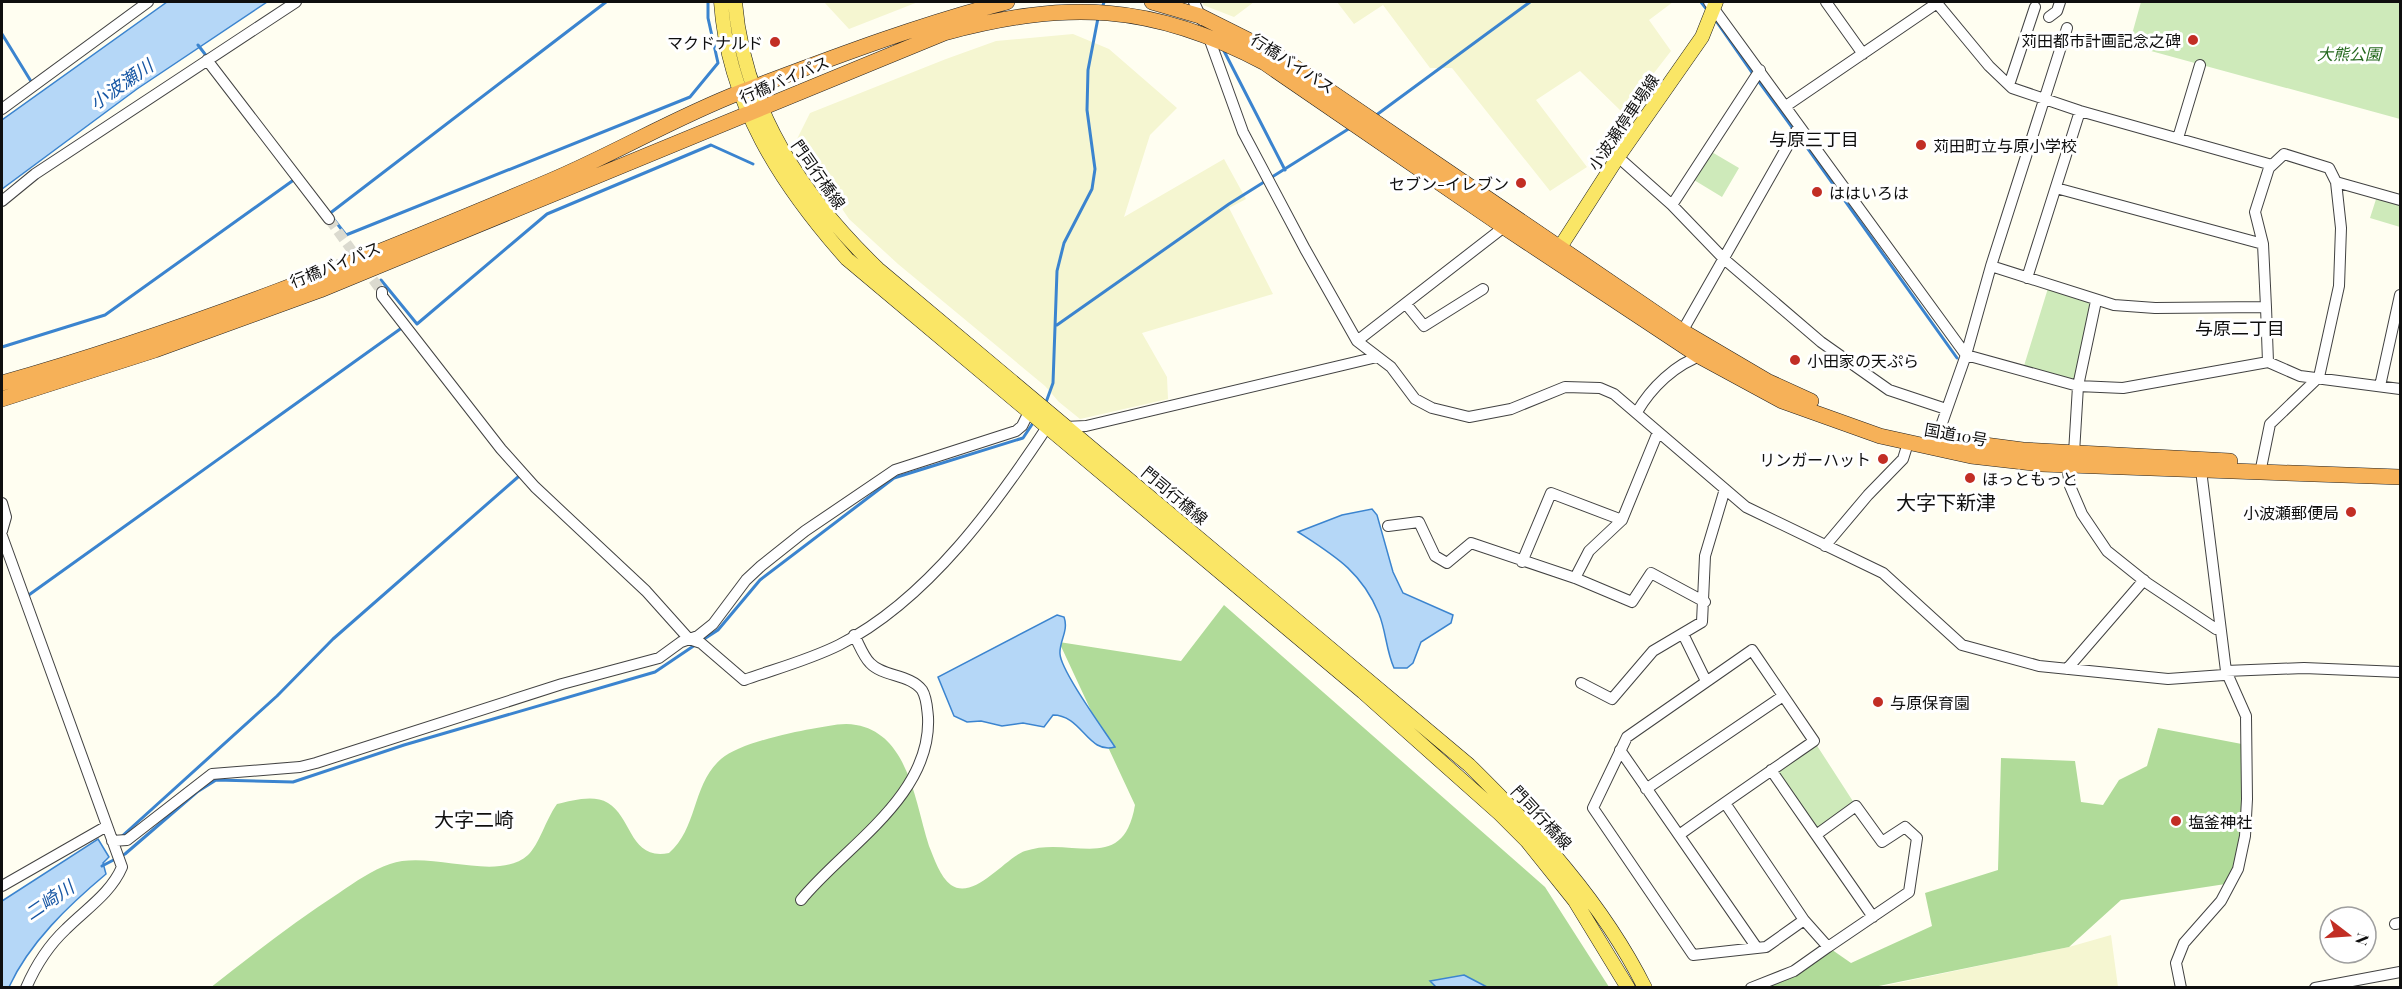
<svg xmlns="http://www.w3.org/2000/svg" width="2402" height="989" viewBox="0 0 2402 989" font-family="'Playfair Display','Noto Sans JP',serif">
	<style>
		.farmland { fill: #f5f6d1 }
		.green { fill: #ceeaba }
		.forest { fill: #b0db99 }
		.water { fill: #b5d7f7; stroke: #3b84cf; stroke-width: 1.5 }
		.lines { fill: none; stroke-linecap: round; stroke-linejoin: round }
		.stream { stroke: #3b84cf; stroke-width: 3 }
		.minor-tunnel { stroke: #dbdacf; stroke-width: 10; stroke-dasharray: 10 5; stroke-linecap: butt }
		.minor-casing { stroke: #424242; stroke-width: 12 }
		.major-casing { stroke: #202020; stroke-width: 15 }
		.highway-casing { stroke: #202020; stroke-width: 16 }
		.minor { stroke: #fff; stroke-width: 10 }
		.major { stroke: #fae666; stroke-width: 14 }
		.highway { stroke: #f6b158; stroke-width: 15 }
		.poi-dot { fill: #c22e24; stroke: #fff; stroke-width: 2 }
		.labels { text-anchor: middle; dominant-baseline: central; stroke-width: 6; stroke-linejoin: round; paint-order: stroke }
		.poi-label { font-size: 16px; fill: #0f0f0f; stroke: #fff; text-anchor: start }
		.park-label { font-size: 16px; font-style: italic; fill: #25691e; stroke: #fff }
		.street-label { font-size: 16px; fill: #0f0f0f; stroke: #fff }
		.water-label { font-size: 18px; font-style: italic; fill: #1656a4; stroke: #fff }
		.neighbourhood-label { font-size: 18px; fill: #0f0f0f; stroke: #fff }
		.quarter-label { font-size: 20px; fill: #0f0f0f; stroke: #fff }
	</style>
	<rect width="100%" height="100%" fill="#fffef1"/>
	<path class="farmland" d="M824 2H918L849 29Z
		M1203 2H1254L1234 17 1203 5Z
		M1337 2H1673L1649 20 1671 51 1623 113 1580 71 1536 100 1587 167 1550 191 1452 68H1430L1383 5 1354 24Z
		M1073 34 1109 49 1177 108 1150 135 1124 217 1224 159 1246 199 1229 208 1273 294 1142 333 1167 377 1168 399 1080 419 1059 402 1045 386 898 264 849 219 796 141 810 113 946 59 996 41Z
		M2111 935 2118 987 1874 988 2069 947Z"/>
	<path class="green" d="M2141 2H2400V119L2129 45Z
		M1710 151 1739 168 1722 197 1694 180Z
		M2378 193 2400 200V227L2370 218Z
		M2049 285 2096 301 2078 386 2023 369Z
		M1814 741 1856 806 1816 835 1771 770Z"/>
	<path class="forest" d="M1224 605 1545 887 1609 987H1487L1464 975 1430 981 1436 988H210C252 955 294 922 339 893 355 882 372 870 390 864 430 850 497 883 528 855 539 845 546 819 557 804 572 801 593 794 608 803 632 817 630 861 669 853 698 828 692 784 721 759 738 744 788 733 811 729 825 727 842 722 856 725 909 734 915 803 929 846 934 858 940 877 951 885 974 901 1005 858 1025 851 1071 835 1123 876 1135 805L1059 642 1181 661Z
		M2158 728 2247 745V799L2232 883 2121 900 2069 947 1874 987 1751 988 1828 947 1851 963 1932 926 1925 893 1998 870 2001 758 2075 761 2081 802 2103 805 2119 780 2147 766Z"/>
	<path class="water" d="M167 2H267L137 89 2 189V120Z
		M1372 509 1377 515 1393 572 1403 593 1453 615 1451 623 1421 642 1413 663 1407 668H1394C1386 650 1386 631 1379 614 1362 572 1335 556 1298 532L1342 515Z
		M1057 615 1064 617C1069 631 1059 641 1060 654 1061 671 1104 730 1115 747 1088 755 1082 715 1053 715L1044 727 1023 723 1002 726 981 721 967 722 954 716 938 677Z
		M98 839 109 857 103 863 106 874C69 905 29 943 9 987H2V901Z
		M1464 975 1487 987H1436L1430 981Z"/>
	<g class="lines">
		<path class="stream" d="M1701 2 1708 11
			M1102 9 1104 2
			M1714 18 1753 74
			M2 34 32 83
			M198 45 208 58
			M1223 49 1285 170
			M1757 79 1794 130
			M1375 116 1530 2
			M1798 135 1957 358
			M329 214 606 2
			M332 217 346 235 690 97 718 63 708 18V2
			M381 280 417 324 547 214 711 145 753 164
			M1057 325 1229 204 1350 128
			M2 347 105 315 295 179
			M1045 405 1053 383 1057 271 1064 243 1092 189 1095 169 1087 110 1088 70 1098 18
			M26 597 403 327
			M701 641 718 630 760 580 894 478 1023 438 1035 420
			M120 838 277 696 333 639 518 477
			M102 866 125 854 197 792 216 780 293 782 404 745 655 672 695 645"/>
		<path class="minor-tunnel" d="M329 219 382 292"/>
		<defs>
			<path id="minor" d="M1194 2 1202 20
				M1709 2 1966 355 2078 386 2123 388 2268 362 2300 376 2400 389
				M1826 2 1863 54
				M1936 2 1989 66 2012 88 2080 111 2272 165
				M2049 17 2057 11 2060 2
				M1208 35 1243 132 1305 249 1357 341 1391 367 1415 399 1432 408 1469 417 1511 409 1565 387 1600 388 1614 394 1746 507 1883 573 1962 645 2039 666 2168 679 2224 675 2226 671 2304 668 2400 672
				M207 60 329 219
				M2009 85 2035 7
				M1786 106 1937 3
				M2 109 148 2
				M2178 138 2200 65
				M1618 157 1672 205 1724 259 1821 342 1889 390 1946 409
				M2056 188 2263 244
				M2 201 35 174 296 2
				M1672 205 1760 70
				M1991 266 2114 305 2155 308 2266 307 2268 362
				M2027 278 2080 111
				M382 292V296L501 449 535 487 646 591 689 639 701 643 744 680C775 669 809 660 839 645 928 600 998 502 1051 421
				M2096 301 2078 386 2074 453 2067 465 2070 486 2082 514 2107 551 2147 583 2216 629 2220 627
				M1406 304 1424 326 1483 289
				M2266 307 2263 244 2255 212 2269 168 2284 154 2329 168 2336 182 2400 200
				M1679 337 1799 126
				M1357 341 1504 227
				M2380 386 2400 295
				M1637 412C1651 388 1675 364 1703 355
				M1065 427 1086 426 1377 357
				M1935 443 1966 355 1991 266 2067 28
				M2260 473 2270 424 2319 377 2339 286 2341 228 2336 182
				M2 503 6 517 2 531
				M1388 526 1419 522 1435 556 1447 563 1471 543 1575 578 1632 602 1651 573 1705 602
				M2 536 122 867C111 893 86 909 66 929 49 945 35 967 26 988
				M1825 546 1868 495 1903 459 1908 443
				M1522 562 1551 493 1622 520
				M1575 578 1589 551 1622 520 1658 432
				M1683 634 1706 681
				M2067 669 2144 580
				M1581 683 1612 699 1653 651 1702 622 1705 556 1725 489
				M1620 750 1757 948
				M1646 789 1783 696
				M1725 803 1804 920
				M1679 835C1724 803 1769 772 1814 741L1752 650 1627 737 1593 808 1693 955 1766 947 1804 920 1828 947 1909 892 1917 838 1905 827 1882 842 1856 806 1816 835 1771 770
				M1816 835 1873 917
				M112 841 127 840 212 774 300 767 316 763 562 684 659 658 681 642 698 636 713 624 746 580 761 566 805 531 895 470 1016 431 1022 426 1032 406
				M2 886 107 826
				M801 900C844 847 932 796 928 717 927 708 927 698 922 690 910 674 883 677 870 663 863 656 859 644 854 635
				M2395 924 2400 923
				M1751 988 1794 971 1828 947
				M2181 988 2176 963 2184 943 2221 901 2238 869 2245 836 2247 799 2246 716 2226 671 2201 470
				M2315 988 2400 972"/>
			<path id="major" d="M721 2C728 103 781 185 847 259L1363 692 1500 814 1527 841 1575 901 1628 988
				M735 2C744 109 802 196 878 269L1469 765C1537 832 1602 902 1645 988
				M1555 255 1618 157 1702 37 1716 2"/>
			<path id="highway" d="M1152 2 1200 16 1274 53 1682 331 1767 381 1811 401
				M2 383C189 330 371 257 550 181 614 154 676 117 741 92 829 59 917 25 1007 2
				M2 399 155 350 320 290 944 33C1067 0 1152 3 1265 63L1504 227 1699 356 1782 401 1880 436 1971 456 2041 464 2400 477
				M1931 438 2023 450 2230 461"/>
		</defs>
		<use href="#minor" class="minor-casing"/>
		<use href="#major" class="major-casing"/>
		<use href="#highway" class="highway-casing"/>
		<use href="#minor" class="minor"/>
		<use href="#major" class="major"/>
		<use href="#highway" class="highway"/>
	</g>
	<g class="poi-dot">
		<circle cx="2193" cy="40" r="6"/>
		<circle cx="775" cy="42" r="6"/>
		<circle cx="1921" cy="145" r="6"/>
		<circle cx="1521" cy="183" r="6"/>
		<circle cx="1817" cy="192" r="6"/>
		<circle cx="1795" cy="360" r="6"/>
		<circle cx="1883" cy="459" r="6"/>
		<circle cx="1970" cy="478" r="6"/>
		<circle cx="2351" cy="512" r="6"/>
		<circle cx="1878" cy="702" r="6"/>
		<circle cx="2176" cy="821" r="6"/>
	</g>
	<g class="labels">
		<g class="poi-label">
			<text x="2181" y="40" text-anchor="end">苅田都市計画記念之碑</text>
			<text x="763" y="42" text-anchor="end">マクドナルド</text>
			<text x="1933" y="145">苅田町立与原小学校</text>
			<text x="1509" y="183" text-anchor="end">セブン-イレブン</text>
			<text x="1829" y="192">ははいろは</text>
			<text x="1807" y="360">小田家の天ぷら</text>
			<text x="1871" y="459" text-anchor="end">リンガーハット</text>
			<text x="1982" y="478">ほっともっと</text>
			<text x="2339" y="512" text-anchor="end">小波瀬郵便局</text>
			<text x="1890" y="702">与原保育園</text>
			<text x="2188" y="821">塩釜神社</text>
		</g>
		<g class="park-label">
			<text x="2349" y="53">大熊公園</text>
		</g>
		<g class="street-label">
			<text transform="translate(1293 63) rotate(33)">行橋バイパス</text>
			<text transform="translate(784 79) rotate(-23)">行橋バイパス</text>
			<text transform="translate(1623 122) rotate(-56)">小波瀬停車場線</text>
			<text transform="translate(819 174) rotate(55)">門司行橋線</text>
			<text transform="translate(335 264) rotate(-22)">行橋バイパス</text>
			<text transform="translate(1956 434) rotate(10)">国道10号</text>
			<text transform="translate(1175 495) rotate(40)">門司行橋線</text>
			<text transform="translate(1542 817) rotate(47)">門司行橋線</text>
		</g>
		<g class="water-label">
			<text transform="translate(121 84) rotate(-35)">小波瀬川</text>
			<text transform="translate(49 900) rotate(-34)">二崎川</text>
		</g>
		<g class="neighbourhood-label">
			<text x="1814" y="139">与原三丁目</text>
			<text x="2240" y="328">与原二丁目</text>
		</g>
		<g class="quarter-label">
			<text x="1946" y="501">大字下新津</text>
			<text x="474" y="818">大字二崎</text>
		</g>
	</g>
	<rect width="2402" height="989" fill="none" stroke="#0f0f0f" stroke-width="6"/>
	<g transform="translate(2348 935) rotate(107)"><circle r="28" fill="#ffffff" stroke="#9f9f9f" stroke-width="1.5"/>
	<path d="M0-4.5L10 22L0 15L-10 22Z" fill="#c22e24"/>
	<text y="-9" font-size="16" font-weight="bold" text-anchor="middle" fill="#0f0f0f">N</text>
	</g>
</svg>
